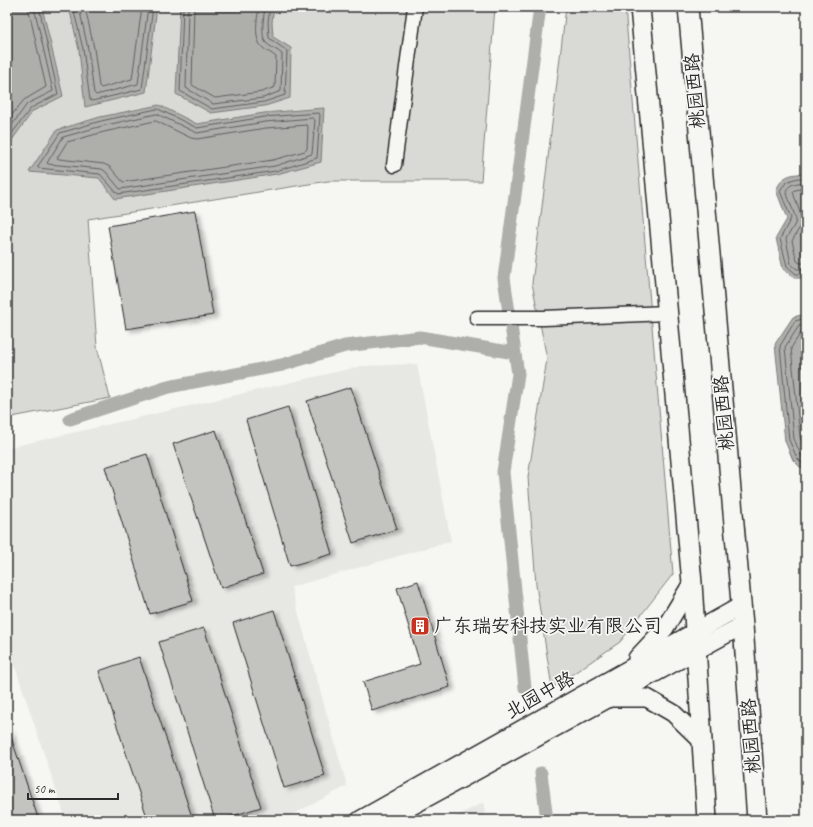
<svg xmlns="http://www.w3.org/2000/svg" width="813" height="827" viewBox="0 0 813 827" font-family="Caveat,'LXGW WenKai TC',sans-serif">
	<style>
		.built { fill: #e7e7e3 }
		.green { fill: #d9d9d5; stroke: #828280 }
		.water { fill: #aeaeab; stroke: #7a7a78 }
		.lines { fill: none; stroke-linecap: round; stroke-linejoin: round }
		.shore { stroke: #5f5f5e; stroke-width: 1 }
		.canal { stroke: #aeaeab; stroke-width: 13 }
		.building { fill: #c3c3c0; stroke: #2b2b2b; filter: url(#shadow) }
		.minor-casing { stroke: #2b2b2b; stroke-width: 17 }
		.tertiary-casing { stroke: #2b2b2b; stroke-width: 20 }
		.secondary-casing { stroke: #2b2b2b; stroke-width: 22 }
		.minor { stroke: #f6f6f2; stroke-width: 14 }
		.tertiary { stroke: #f6f6f2; stroke-width: 17 }
		.secondary { stroke: #f6f6f2; stroke-width: 19 }
		.labels { text-anchor: middle; dominant-baseline: central; stroke-width: 3.5; stroke-linejoin: round; paint-order: stroke }
		.street-label { font-size: 19px; fill: #2b2b2b; stroke: #f6f6f2 }
		.poi-label { font-size: 19px; fill: #2b2b2b; stroke: #f6f6f2; text-anchor: start }
	</style>
	<defs>
		<filter id="shadow"><feDropShadow dx="4.5" dy="2.5" stdDeviation="2" flood-color="#0004"/></filter>
	</defs>
	<rect width="100%" height="100%" fill="#f6f6f2"/>
	<filter id="ink" filterUnits="userSpaceOnUse"><feTurbulence type="fractalNoise" baseFrequency=".025" numOctaves="2"/><feDisplacementMap in="SourceGraphic" scale="8" xChannelSelector="R" yChannelSelector="G"/><feConvolveMatrix kernelMatrix="1 2 1 2 8 2 1 2 1" color-interpolation-filters="sRGB"/></filter>
	<g filter="url(#ink)">
		<path class="built" d="M417 364 451 541 291 587 347 786 282 820H66L7 642V448L362 366Z
			M484 802 485 820H449Z"/>
		<path class="green" d="M7 7H495L481 181H328L88 219 97 347 110 398 7 418Z
			M566 7H625L673 574 620 642 552 688 536 585 528 477 547 359 532 283 543 199Z"/>
		<path class="water" d="M7 7H42L63 96 33 111 7 147Z
			M69 7H157L146 92 85 107 79 50Z
			M180 7H274L272 22 273 37 291 48 290 98 265 106 211 113 176 94Z
			M159 105 197 124 264 113 324 108 321 162 277 174 115 199 99 178 29 172 57 130 100 117Z
			M806 173V278H794L783 269 776 238 787 219 776 190C784 174 789 175 806 173Z
			M806 314V468L800 467 793 460 785 441 775 344 793 317Z"/>
		<g class="lines">
			<path class="shore" d="M73 7 83 49 90 100 92 101 142 89 153 7
				M79 7 88 49 94 93 96 95 138 84 148 7
				M85 7 94 48 99 86 101 88 132 79 142 7
				M183 7 180 91 212 109 264 102 285 95 287 51 269 38 268 22 270 7
				M188 7 186 88 213 104 263 98 281 91 282 54C278 50 270 47 266 43 260 36 264 15 265 7
				M194 7 192 85 215 98 262 92 275 87 276 57C272 53 266 51 263 48 253 39 257 19 259 7
				M158 109 197 128 264 117 319 113 320 115 317 158 276 171 118 194 100 174 38 168V166L60 133 101 121Z
				M157 114 197 133 265 122 313 118 315 120 312 154 275 166 120 189 106 172 102 169 48 164 47 163 63 137 102 126Z
				M7 121 24 100 46 87 28 7
				M156 121 191 138 197 139 266 128 307 125 308 127 307 149 305 151 273 160 123 182 110 167 104 164 59 159 57 158 67 142 104 132Z
				M7 132 27 104 53 91 34 7
				M7 140 31 108 58 94 39 7
				M806 177C794 179 786 179 780 191L791 218 780 239 787 266 796 274H806
				M806 182C798 183 789 183 786 191L796 219 795 224 786 239 791 264 797 269H806
				M806 188 795 190 793 192 802 219 801 225 792 241 797 261 800 263H806
				M806 318 795 321 780 346 789 440 797 458 802 463 806 464
				M806 323 799 326 785 347 794 439 801 455 806 459
				M806 330 802 331 791 348 800 437 806 452"/>
			<path class="canal" d="M70 419 168 387 282 365 345 346 420 337 515 353
				M525 688 503 472 518 374 504 278 540 7
				M541 773 547 820"/>
		</g>
		<path class="building" d="M195 211 213 315 126 329 108 226Z
			M351 387 397 529 353 543 307 401Z
			M288 407 332 554 290 566 246 420Z
			M216 430 263 574 221 588 173 444Z
			M147 454 193 601 150 614 105 467Z
			M418 581 450 687 372 711 363 682 420 664 397 588Z
			M274 610 325 776 284 788 233 623Z
			M204 628 261 807 220 820H215L159 642Z
			M139 657 193 820H148L99 671Z
			M7 731H9L38 818 33 820H7Z"/>
		<g class="lines">
			<defs>
				<path id="minor" d="M394 165 415 7
					M477 318H544L668 313"/>
				<path id="tertiary" d="M637 658 665 628 692 583
					M612 698H647L673 713 702 741
					M360 820 741 606
					M386 820 743 625"/>
				<path id="secondary" d="M640 7 692 583 707 820
					M688 7 743 625 757 820"/>
			</defs>
			<use href="#minor" class="minor-casing"/>
			<use href="#tertiary" class="tertiary-casing"/>
			<use href="#secondary" class="secondary-casing"/>
			<use href="#minor" class="minor"/>
			<use href="#tertiary" class="tertiary"/>
			<use href="#secondary" class="secondary"/>
		</g>
	</g>
	<defs>
		<symbol id="building-square" viewBox="-11 -11 22 22"><rect x="-9" y="-9" width="18" height="18" rx="4" fill="#c8321e" stroke="#f6f6f2"/><path d="M-4-6H4V6H1V3H-1V6H-4ZM-2.5-4.3h1.7v1.8h-1.7ZM.8-4.3h1.7v1.8H.8ZM-2.5-1h1.7V.8h-1.7ZM.8-1h1.7V.8H.8Z" fill="#fff"/></symbol>
	</defs>
	<g fill-rule="evenodd">
		<use href="#building-square" x="409" y="615" width="22" height="22"/>
	</g>
	<g class="labels">
		<g class="street-label">
			<text transform="translate(695 91) rotate(-95)">桃园西路</text>
			<text transform="translate(724 413) rotate(-95)">桃园西路</text>
			<text transform="translate(540 695) rotate(-29)">北园中路</text>
			<text transform="translate(751 736) rotate(-94)">桃园西路</text>
		</g>
		<g class="poi-label">
			<text x="434" y="626">广东瑞安科技实业有限公司</text>
		</g>
	</g>
	<rect width="813" height="827" fill="none" stroke="#f6f6f2" stroke-width="24"/>
	<rect x="12" y="12" width="789" height="803" fill="none" stroke="#2b2b2b" stroke-width="1.5" filter="url(#ink)"/>
	<path d="M28 793v6h90v-6" fill="none" stroke="#2b2b2b" stroke-width="2"/>
	<text x="34" y="793" font-size="12" fill="#2b2b2b" stroke="#f6f6f2" stroke-width="3" paint-order="stroke">50 m</text>
</svg>
